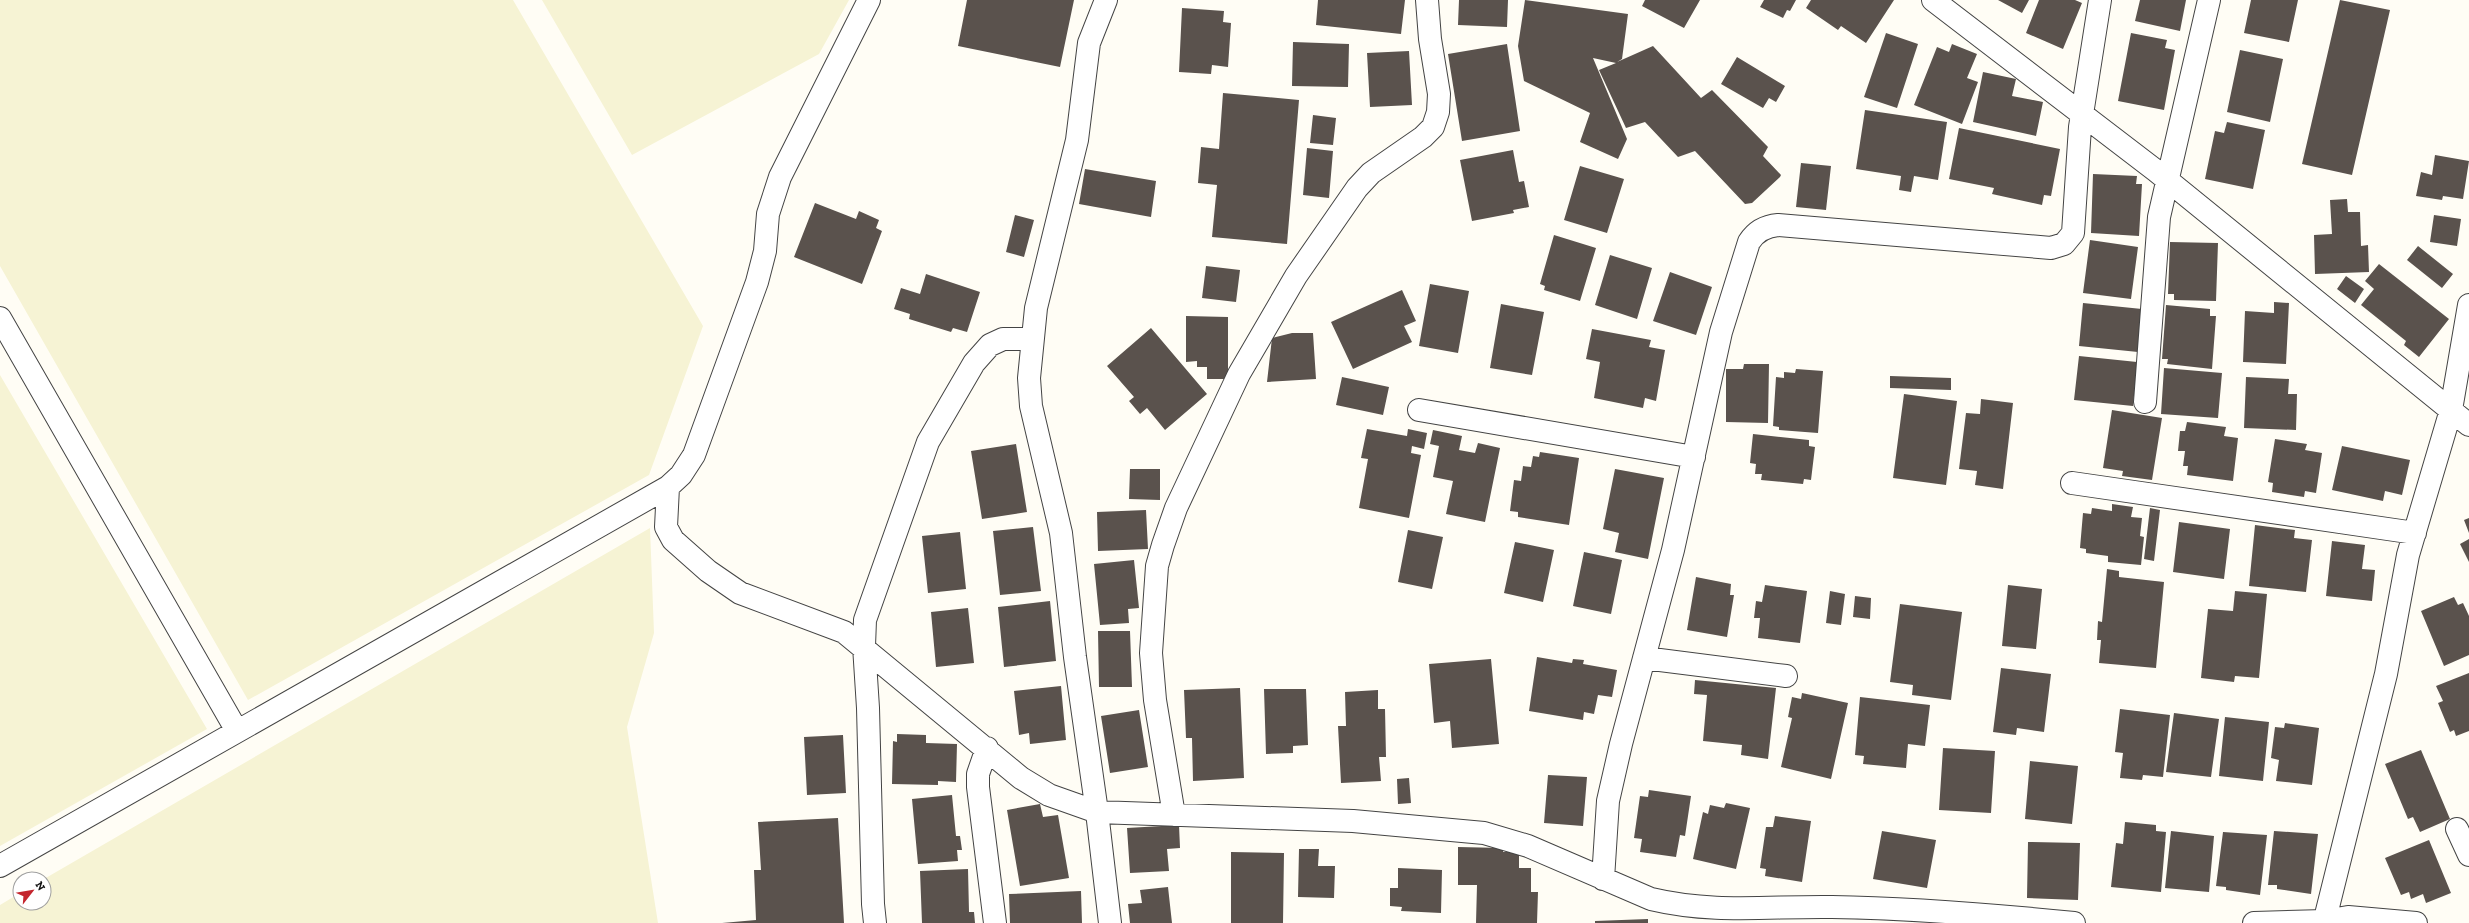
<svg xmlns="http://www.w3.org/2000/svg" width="2469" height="923" viewBox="0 0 2469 923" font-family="'Zilla Slab',serif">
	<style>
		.farmland { fill: #f6f3d4 }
		.building { fill: #5a524d }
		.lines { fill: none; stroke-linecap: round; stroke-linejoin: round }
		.minor-casing { stroke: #444; stroke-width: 24 }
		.minor { stroke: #fff; stroke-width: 22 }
	</style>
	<rect width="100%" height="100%" fill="#fffdf5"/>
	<path class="farmland" d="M0 0H513L703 326 649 475 248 700 0 266Z
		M542 0H849L819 54 632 155Z
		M0 375 207 729 0 846Z
		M650 528 654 633 627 727 658 923H0V905L20 893V903H44V879Z"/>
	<path class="building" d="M967 0H1074L1060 67 958 46Z
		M1318 0H1405L1401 34 1316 25Z
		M1459 0H1508L1507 27 1458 25Z
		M1525 0 1628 14 1622 59 1617 62 1653 46 1701 98 1712 90 1768 147 1763 156 1781 175 1780 177 1752 203 1745 204 1695 151 1678 157 1645 122 1626 128 1599 70 1616 63 1593 58 1627 139 1618 159 1580 142 1590 113 1524 81 1518 46Z
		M1645 0H1700L1684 28 1642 6Z
		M1764 0H1796L1790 11 1787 10 1783 18 1760 7Z
		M1811 0H1894L1866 43 1841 26 1838 30 1806 8Z
		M1998 0H2029L2022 13Z
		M2039 0H2075L2082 3 2063 49 2026 33Z
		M2140 0H2186L2180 31 2135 21Z
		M2251 0H2298L2289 42 2244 33Z
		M2340 0 2390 10 2352 175 2302 164Z
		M1182 8 1224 11 1223 22 1231 23 1228 67 1212 65 1211 74 1179 72Z
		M1886 33 1918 44 1897 108 1864 97Z
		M2131 33 2167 40 2165 48 2175 50 2164 110 2118 101Z
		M1293 42 1349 44 1348 87 1292 86Z
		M1507 44 1520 131 1462 141 1448 54Z
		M1952 44 1977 54 1967 78 1978 82 1962 124 1914 105 1937 47 1949 52Z
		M2240 50 2283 59 2270 122 2227 112Z
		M1409 51 1412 105 1370 107 1367 53Z
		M1737 57 1785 86 1776 102 1769 98 1763 108 1721 84Z
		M1983 72 2016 79 2012 96 2043 102 2036 136 1973 122Z
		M1223 93 1299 100 1287 244 1212 237 1217 185 1198 183 1201 147 1219 149Z
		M1865 110 1947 122 1938 180 1914 176 1911 192 1899 190 1901 176 1856 169Z
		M1313 115 1336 118 1333 145 1310 143Z
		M2227 122 2265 130 2253 189 2205 179 2215 131 2224 133Z
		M1959 128 2060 149 2051 196 2044 195 2042 205 1992 194 1994 188 1949 179Z
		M1307 148 1333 151 1329 198 1303 195Z
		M1513 150 1519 182 1524 181 1529 207 1513 210 1514 213 1472 221 1460 160Z
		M2435 155 2469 161 2463 199 2443 196 2442 200 2416 196 2421 172 2432 175Z
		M1801 163 1831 166 1826 210 1796 207Z
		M1580 166 1624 179 1607 233 1564 220Z
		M1085 169 1156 181 1151 217 1079 204Z
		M2093 174 2137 176 2136 184H2142L2139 236 2091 233Z
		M2347 199 2348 212H2360L2361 246 2368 245 2369 272 2315 274 2314 235 2332 234 2330 200Z
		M815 203 856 219 859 211 879 220 876 228 882 231 862 284 794 257Z
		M1015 215 1034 220 1024 257 1006 252Z
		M2434 215 2461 219 2457 246 2430 242Z
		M1554 235 1596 248 1580 301 1544 290 1545 286 1540 284Z
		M2090 240 2138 247 2131 299 2083 293Z
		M2170 242 2218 243 2216 301 2174 300V294H2168Z
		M2418 246 2453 274 2442 288 2407 260Z
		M1610 255 1652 268 1637 319 1595 305Z
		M2379 264 2449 319 2419 357 2404 345 2406 341 2361 305 2374 289 2365 281Z
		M1206 266 1240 270 1236 302 1202 298Z
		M1670 272 1712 287 1696 335 1653 321Z
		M926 274 980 292 967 332 953 328 951 332 909 319 910 314 894 309 901 288 920 294Z
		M2346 276 2364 289 2355 303 2337 289Z
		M1430 284 1469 291 1458 353 1419 346Z
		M1402 290 1416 321 1404 326 1412 342 1353 369 1331 322Z
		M2274 302 2289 303 2286 364 2243 362 2245 311 2274 313Z
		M2083 303 2142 309 2138 352 2079 346Z
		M1501 304 1544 312 1532 375 1490 368Z
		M2166 305 2210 309V316H2216L2212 369 2167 364 2168 359H2162Z
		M1186 316 1228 317V379H1207V367H1197V361L1186 362Z
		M1151 328 1207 394 1165 430 1147 408 1140 414 1129 401 1134 397 1107 366Z
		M1592 329 1651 340 1649 347 1665 350 1656 401 1645 398 1643 408 1594 398 1600 362 1586 359Z
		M1292 333H1313L1316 379 1267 382 1272 338Z
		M2079 356 2137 362 2133 406 2074 400Z
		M1744 364H1769L1768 423 1726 422V369H1743Z
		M2164 368 2222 373 2218 418 2161 414Z
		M1796 369 1823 371 1818 433 1779 430V427L1773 426 1776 377 1784 378V372L1795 373Z
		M1890 376 1951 378V390L1890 388Z
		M1342 377 1389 387 1383 415 1336 405Z
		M2246 377 2289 379 2288 394H2297L2296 430 2244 428Z
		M1904 394 1957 401 1946 485 1893 478Z
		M1981 399 2013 403 2003 489 1975 485 1977 471 1959 469 1966 413 1980 414Z
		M2112 410 2162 418 2152 480 2122 476 2123 471 2103 468Z
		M2187 422 2226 427 2224 436 2238 438 2233 481 2187 475 2188 466H2183L2185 451H2178L2180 431H2185Z
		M1367 429 1407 436 1408 429 1427 433 1424 449 1412 446 1411 453 1421 455 1409 518 1359 508 1368 459 1361 458Z
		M1433 430 1462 436 1459 450 1475 453 1478 443 1500 448 1485 522 1446 514 1453 481 1433 477 1439 446 1430 444Z
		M1753 434 1809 440V446L1815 447 1811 480 1804 479 1803 484 1761 480 1762 474H1755L1756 464 1750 463Z
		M2275 439 2307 444 2305 450 2322 453 2316 493 2305 491 2304 497 2272 492 2273 483 2268 482Z
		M1016 444 1027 512 982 519 971 451Z
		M2342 446 2410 460 2402 495 2385 491 2383 501 2332 490Z
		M1540 452 1579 458 1569 525 1518 517V512L1510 511 1514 480 1521 481 1523 466 1531 467 1533 456 1539 457Z
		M1130 469H1160V500L1129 499Z
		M1615 469 1664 478 1648 559 1615 552 1619 533 1603 529Z
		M2112 504 2133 507 2131 517 2142 518 2140 536 2144 537 2141 565 2108 562V556L2086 553V549L2080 548 2083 513 2091 514 2092 508 2112 511Z
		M2150 508 2160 510 2154 561 2144 559Z
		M1146 510 1148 549 1098 551 1097 512Z
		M2469 518V533L2464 520Z
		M2179 522 2230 529 2224 579 2173 572Z
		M2255 525 2295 530 2294 538 2312 540 2306 592 2249 586Z
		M1033 527 1041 591 1000 595 993 531Z
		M1408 530 1443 537 1432 589 1398 582Z
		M960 532 966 589 928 593 922 536Z
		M2469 539V562L2460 544Z
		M2332 541 2365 545 2362 569 2375 570 2372 601 2326 596Z
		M1515 542 1554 550 1543 602 1504 593Z
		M1584 552 1622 560 1611 614 1573 606Z
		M1134 560 1139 608 1128 609 1129 623 1100 625 1094 564Z
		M2107 569 2119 571V577L2164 582 2156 668 2099 663 2101 640H2097L2098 621 2102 622Z
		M1696 577 1731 584 1730 595H1734L1727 637 1687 630Z
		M1765 585 1807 591 1800 643 1758 638 1760 618H1754L1756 601 1762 602Z
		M2008 585 2042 589 2036 649 2002 646Z
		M1830 591 1845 594 1841 625 1826 623Z
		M2235 591 2267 594 2259 678 2235 676 2234 682 2201 678 2208 609 2233 611Z
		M1855 596 1871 598 1870 619 1853 617Z
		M2454 597 2458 605 2463 603 2469 616V655L2444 666 2421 611Z
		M1050 601 1056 661 1004 667 998 607Z
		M1900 604 1962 612 1951 700 1912 695 1913 685 1890 682Z
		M968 608 974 663 936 667 931 612Z
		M1098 631H1130L1132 687H1099Z
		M1537 657 1572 663 1573 659 1584 660 1583 664 1617 670 1612 697 1598 695 1594 714 1584 712 1583 720 1529 711Z
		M1491 659 1499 744 1452 748 1450 721 1434 723 1429 664Z
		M2001 668 2051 674 2044 732 2017 728 2016 735 1993 732Z
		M2469 673V731L2456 736 2454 730 2450 732 2438 703 2443 701 2436 686Z
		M1695 680 1776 688 1768 759 1741 755 1742 745 1703 741 1707 695 1694 694Z
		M1061 686 1066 740 1030 744 1029 733 1019 735 1014 691Z
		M1240 688 1244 778 1193 781 1192 738H1186L1184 690Z
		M1264 689H1306L1308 745 1293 746V753L1266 754Z
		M1378 690V709H1385L1386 757H1379L1381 781 1341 783 1338 726H1346L1345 692Z
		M1802 693 1848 703 1831 779 1781 767 1792 718 1788 717 1792 697 1801 699Z
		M1860 697 1930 705 1925 746 1908 744 1906 768 1863 764 1864 756 1855 755Z
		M2120 709 2170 715 2163 777 2143 775 2142 780 2120 778 2123 753 2115 752Z
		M1139 710 1148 767 1110 773 1101 716Z
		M2174 713 2219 719 2211 777 2166 772Z
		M2225 717 2269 722 2263 781 2219 776Z
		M2285 723 2319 728 2312 785 2276 781 2279 760 2271 758 2275 727 2284 728Z
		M897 734 926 735V743L957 744 956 782 938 781V785L892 784 893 741 897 742Z
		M843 735 846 793 807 795 804 737Z
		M1943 748 1995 751 1991 813 1939 810Z
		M2421 750 2450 819 2420 832 2413 817 2408 819 2385 764Z
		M2030 761 2078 766 2072 824 2025 819Z
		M1548 775 1587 777 1583 826 1544 823Z
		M1409 778 1411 803 1398 804 1397 779Z
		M1649 790 1691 796 1685 836 1680 835 1676 857 1640 852 1642 839 1634 838 1640 796 1648 797Z
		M952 795 956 836H960L962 850H957L958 861 918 864 912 799Z
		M1726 803 1750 808 1736 869 1693 859 1703 812 1708 814 1710 805 1724 808Z
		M1040 804 1043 817 1058 815 1069 878 1020 886 1007 810Z
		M1775 816 1811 821 1802 882 1765 876 1766 869 1760 868 1766 827H1773Z
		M838 818 844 923H722L756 920 754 870H761L758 822Z
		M2125 822 2156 825V831L2166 832 2161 892 2111 887 2116 843 2123 844Z
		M1179 825 1180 848 1167 849 1169 871 1130 873 1127 828Z
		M1882 831 1936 840 1927 888 1873 879Z
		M2171 831 2214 836 2209 892 2165 888Z
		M2274 831 2318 834 2311 894 2277 889V885H2268Z
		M2223 832 2267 835 2260 895 2226 890V887L2216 886Z
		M2429 840 2451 893 2426 903 2423 894 2411 899 2409 892 2401 895 2385 858Z
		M2028 842 2080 843 2078 900 2027 898Z
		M1458 847 1503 848V852H1519V868H1531V892H1538L1537 923H1476L1477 885H1458Z
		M1299 849H1319L1318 866H1335L1334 898 1298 897Z
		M1231 852 1284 853 1283 923H1231Z
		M1398 868 1442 870 1441 913 1401 911 1402 907 1390 906V888H1398Z
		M968 869 969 912H974L975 923H922L920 871Z
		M1168 887 1172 923H1130L1128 904 1142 903 1140 890Z
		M1081 891 1082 923H1010L1009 894Z
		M1648 919V923H1595V921Z"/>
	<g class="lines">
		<defs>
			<path id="minor" d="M1106 0 1089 43 1077 140 1036 308 1029 378 1031 406 1061 533 1075 657 1097 812 1110 923
				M1933 0 2155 170 2469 425
				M0 318 237 731
				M2145 402 2159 217 2209 0
				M1419 410 1694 457
				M2072 483 2415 533
				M668 487 666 527 673 540 708 571 740 593 844 632 1021 778 1049 795 1097 812 1353 821 1484 833 1528 846 1651 899C1714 914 1769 906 1832 907 1913 908 1994 915 2074 923
				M1644 658 1786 676
				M987 748 978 774V787L995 923
				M1174 815 1155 700 1151 653 1157 566 1163 545 1176 508 1239 374 1296 276 1357 188 1371 173 1423 137 1433 127 1438 112 1439 94 1430 39 1427 0
				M2457 829 2469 855
				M0 866 668 487 681 475 694 455 757 282 765 251 768 214 780 177 869 0
				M1603 879 1608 801 1621 744 1673 550 1721 332 1749 242C1756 231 1766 226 1778 225L2051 248 2064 244 2073 233 2080 127 2100 0
				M875 923 873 904 868 708 864 646 865 620 928 442 974 363 990 345 1003 339H1032
				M2254 923 2325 921 2348 917 2416 923
				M2324 923 2386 674 2408 555 2451 410 2469 305"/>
		</defs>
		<use href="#minor" class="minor-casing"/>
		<use href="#minor" class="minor"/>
	</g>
	<g transform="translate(32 891) rotate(59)"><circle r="19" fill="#ffffff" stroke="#a0a0a0"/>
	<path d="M0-3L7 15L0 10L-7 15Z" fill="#c4262e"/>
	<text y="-6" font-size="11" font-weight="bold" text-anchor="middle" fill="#111111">N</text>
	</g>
</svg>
